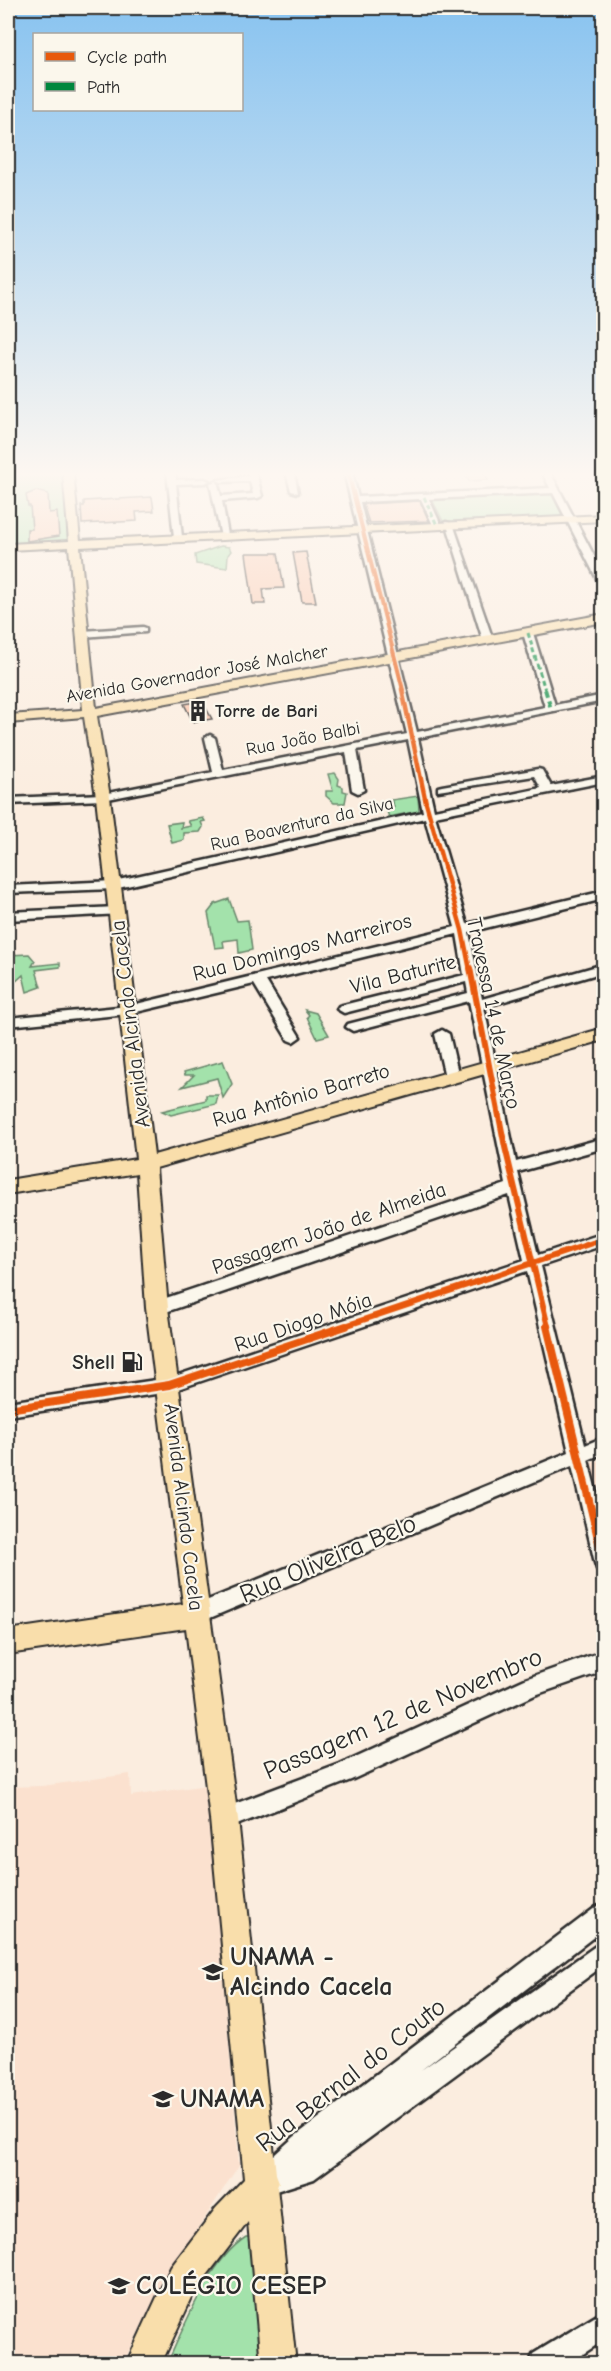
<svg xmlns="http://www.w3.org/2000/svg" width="611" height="2371" viewBox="0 0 611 2371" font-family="'Comic Neue',sans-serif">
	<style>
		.built { fill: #fbe1cf }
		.green { fill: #a3e2ab; stroke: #67866b; stroke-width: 1.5 }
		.building { fill: #fac5ab; stroke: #2b2b2b; stroke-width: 1.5 }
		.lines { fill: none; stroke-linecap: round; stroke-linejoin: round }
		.minor-casing { stroke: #2b2b2b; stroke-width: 5 }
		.major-casing { stroke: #2b2b2b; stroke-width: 4 }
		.minor { fill: #fbf7ec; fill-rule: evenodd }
		.major { fill: #f9deab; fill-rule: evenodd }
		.quiet-far1 { stroke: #00873e; stroke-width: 3; stroke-dasharray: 5 3; stroke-linecap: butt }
		.quiet { stroke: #00873e; stroke-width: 4; stroke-dasharray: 7 4; stroke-linecap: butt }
		.cycleway-far3-casing { stroke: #fbf7ec; stroke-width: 6 }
		.cycleway-far2-casing { stroke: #fbf7ec; stroke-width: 8 }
		.cycleway-far1-casing { stroke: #fbf7ec; stroke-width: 10 }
		.cycleway-casing { stroke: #fbf7ec; stroke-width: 11 }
		.cycleway-far3 { stroke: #e8590c; stroke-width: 4 }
		.cycleway-far2 { stroke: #e8590c; stroke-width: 4.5 }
		.cycleway-far1 { stroke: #e8590c; stroke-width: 6 }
		.cycleway { stroke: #e8590c; stroke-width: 8 }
		.labels { text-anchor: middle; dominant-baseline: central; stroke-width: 4.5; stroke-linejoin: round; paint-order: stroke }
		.far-street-label { font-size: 18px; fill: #2b2b2b; stroke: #fbf7ec }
		.far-poi-label { font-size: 18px; font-weight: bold; fill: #2b2b2b; stroke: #fbf7ec; text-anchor: start }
		.street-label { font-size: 21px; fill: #2b2b2b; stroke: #fbf7ec }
		.poi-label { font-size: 21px; font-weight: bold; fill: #2b2b2b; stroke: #fbf7ec; text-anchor: end }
		.near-street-label { font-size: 26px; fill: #2b2b2b; stroke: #fbf7ec }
		.near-poi-label { font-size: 26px; font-weight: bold; fill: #2b2b2b; stroke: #fbf7ec; text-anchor: start }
	</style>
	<rect width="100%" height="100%" fill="#fbeddf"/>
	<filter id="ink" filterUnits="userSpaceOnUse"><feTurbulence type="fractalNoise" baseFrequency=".0167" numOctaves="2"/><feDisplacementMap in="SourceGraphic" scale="12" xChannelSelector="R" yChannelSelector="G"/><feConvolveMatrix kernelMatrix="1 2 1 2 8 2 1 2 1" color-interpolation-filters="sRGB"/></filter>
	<g filter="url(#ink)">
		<path class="built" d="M603 1459V1512L589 1464Z
			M130 1774 131 1796 207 1785 239 2165 166 2277 123 2363H8V1787L42 1786Z"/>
		<path class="green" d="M8 472H65L70 540 8 544Z
			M552 491 568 518 444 523 431 497Z
			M221 546 229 547 231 551 228 555 227 568 196 564 195 555Z
			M335 773 339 779 338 785 343 787V791L347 792 345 803H334L326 796V791H333L328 774Z
			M418 796 419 811 389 817 386 809 394 806 391 800Z
			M203 818 205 821 201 822 203 827 200 832 184 833V840L172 843 167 824 182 822 181 828 191 826 188 821Z
			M229 899 237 921 248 920 252 950 239 953 238 939 223 941 224 947 215 948 208 913 215 904Z
			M29 954 35 961 32 966 60 963V967L36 970 41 987 27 992 23 975 14 983 8 968V955Z
			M305 1010 316 1013 329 1035 317 1038 307 1017 309 1015Z
			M223 1061 232 1084 223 1098 217 1078 182 1087 194 1075H185L184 1072Z
			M206 1095H218L216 1104 171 1115 162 1111 206 1100Z
			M246 2237H251L266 2363 167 2364C185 2325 209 2261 246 2237Z"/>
		<path class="building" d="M464 472H484L488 480 469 481Z
			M36 491 48 494 49 513 57 512 59 536 27 541V529H32L30 506H28L26 495Z
			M152 497 154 511 136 512 137 521 82 524 81 506H84V501Z
			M420 501 429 521 369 523 363 504Z
			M306 552 316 602H302L293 553Z
			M246 553H278L284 588 263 589 265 604H253Z
			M202 701 212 719 193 722 184 704Z"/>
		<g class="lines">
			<defs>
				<path id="minor" d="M167 472H175L176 480 205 479 209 481 205 483 176 484 182 537 178 540 174 537Z
					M248 472H256L262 496 258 498 222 501 228 535 221 537 210 483 217 481 221 496 253 494 250 481 221 482 217 480 249 476Z
					M286 472H294L298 493 291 491Z
					M344 472H352L358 497 550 488 542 472H550L604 575V588L600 585 553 493 429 499 441 525 437 528 433 525 421 499 360 502 417 732 545 707 523 633 528 630 533 633 555 705 604 695V701L418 738 434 810 541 788 534 776 438 791V787L442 786 538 769 542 770 551 786 604 776V782L435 816 467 924 604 891V899L469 932 482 999 604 964V972L484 1007 516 1162 604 1138V1148L518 1172 538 1255 604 1233V1245L541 1266 585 1445 604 1437V1453L588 1460 604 1522V1572L597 1569 595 1563 572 1466 198 1623 191 1621 188 1614 191 1607 569 1452 527 1271 169 1392 8 1416V1402L169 1378 524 1260 509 1195 157 1315 151 1313 149 1308 151 1303 506 1184 469 1001 353 1031 346 1027 348 1024 468 993 466 982 344 1013 337 1009 339 1006 464 975 457 934 266 981 300 1037 293 1042 288 1040 254 984 128 1014 8 1026V1018L128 1006 455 927 425 818 114 889 8 893V886L114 881 423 812 408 740 357 750 364 790 358 793 352 790 346 752 103 800 8 804V798L103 794 213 772 205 738 210 735 215 738 223 770 407 734Z
					M446 522 453 524 493 640 491 642 483 640Z
					M143 627 146 628V632L83 637 78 634 83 631Z
					M117 907 121 908V914L8 920V912Z
					M442 1030 449 1034 459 1077 452 1082 445 1077 435 1034Z
					M604 1651V1671L535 1695 351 1780 224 1830 216 1827 213 1819 216 1811 340 1764 525 1679Z
					M604 1904V1929L421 2070 604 1940V1965L314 2179 263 2195 254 2191 250 2182 254 2173 294 2137 596 1907Z
					M604 2311V2340L568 2364H530L533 2354Z"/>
				<path id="major" d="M63 472H73L80 540 604 515V521L80 547 96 708 604 614V622L97 716 110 797 154 1155 604 1028V1040L156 1168 168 1308 238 1819 276 2174 279 2182 277 2187 296 2364H261L248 2222 195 2291 161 2364H126L171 2267 216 2208 244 2179 210 1819 186 1628 8 1654V1630L183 1604 146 1308 137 1173 8 1194V1180L136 1159 96 797 84 717 8 723V715L83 710 69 547 8 550V544L69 541Z"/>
			</defs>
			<use href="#minor" class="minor-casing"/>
			<use href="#major" class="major-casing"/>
			<use href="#minor" class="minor"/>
			<use href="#major" class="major"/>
			<path class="quiet-far1" d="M424 497 437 525
				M528 633 545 690"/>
			<path class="quiet" d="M545 689 551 709"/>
			<defs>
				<path id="cycleway-far3" d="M348 472 403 690"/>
				<path id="cycleway-far2" d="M402 689 426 803 462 930 470 970"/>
				<path id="cycleway-far1" d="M470 968 505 1147 548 1327
					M342 1327 604 1239"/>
				<path id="cycleway" d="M547 1326 604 1563
					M8 1409 169 1385 346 1326"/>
			</defs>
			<use href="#cycleway-far3" class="cycleway-far3-casing"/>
			<use href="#cycleway-far2" class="cycleway-far2-casing"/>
			<use href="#cycleway-far1" class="cycleway-far1-casing"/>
			<use href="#cycleway" class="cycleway-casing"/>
			<use href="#cycleway-far3" class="cycleway-far3"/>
			<use href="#cycleway-far2" class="cycleway-far2"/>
			<use href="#cycleway-far1" class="cycleway-far1"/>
			<use href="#cycleway" class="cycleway"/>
		</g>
	</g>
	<linearGradient id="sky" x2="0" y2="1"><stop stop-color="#88c3f0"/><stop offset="0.59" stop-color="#fdf7f1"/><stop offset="1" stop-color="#fdf7f1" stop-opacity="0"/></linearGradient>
	<rect width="611" height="804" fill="url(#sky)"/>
	<defs>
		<symbol id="building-bare" viewBox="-9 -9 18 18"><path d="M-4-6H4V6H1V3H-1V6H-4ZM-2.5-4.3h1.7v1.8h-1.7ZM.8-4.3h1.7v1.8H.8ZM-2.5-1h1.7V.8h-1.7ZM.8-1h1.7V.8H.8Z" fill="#2b2b2b" stroke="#fbf7ec" stroke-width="2.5" paint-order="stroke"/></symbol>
		<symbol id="fuel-bare" viewBox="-9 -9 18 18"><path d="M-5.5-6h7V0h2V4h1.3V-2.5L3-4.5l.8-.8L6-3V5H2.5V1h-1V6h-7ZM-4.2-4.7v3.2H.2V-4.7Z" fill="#2b2b2b" stroke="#fbf7ec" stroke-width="2.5" paint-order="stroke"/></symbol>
		<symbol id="university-bare" viewBox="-9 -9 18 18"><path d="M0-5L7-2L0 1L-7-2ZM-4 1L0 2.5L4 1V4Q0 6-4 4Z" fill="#2b2b2b" stroke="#fbf7ec" stroke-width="2.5" paint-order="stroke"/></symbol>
		<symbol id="school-bare" viewBox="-9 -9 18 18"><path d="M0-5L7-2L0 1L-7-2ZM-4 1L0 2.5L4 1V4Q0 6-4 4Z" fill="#2b2b2b" stroke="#fbf7ec" stroke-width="2.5" paint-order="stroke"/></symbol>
	</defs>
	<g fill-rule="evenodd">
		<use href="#building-bare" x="183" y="696" width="30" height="30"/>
		<use href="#fuel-bare" x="117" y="1347" width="30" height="30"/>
		<use href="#university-bare" x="198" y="1957" width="30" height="30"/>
		<use href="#university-bare" x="148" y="2084" width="30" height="30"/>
		<use href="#school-bare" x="104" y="2271" width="30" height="30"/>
	</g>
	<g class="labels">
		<g class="far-street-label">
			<text transform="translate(197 674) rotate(-10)">Avenida Governador José Malcher</text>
			<text transform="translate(303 739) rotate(-11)">Rua João Balbi</text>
			<text transform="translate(302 824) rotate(-13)">Rua Boaventura da Silva</text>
		</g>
		<g class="far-poi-label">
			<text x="215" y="711">Torre de Bari</text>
		</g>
		<g class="street-label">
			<text transform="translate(302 947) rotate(-14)">Rua Domingos Marreiros</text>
			<text transform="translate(403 974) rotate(-14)">Vila Baturite</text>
			<text transform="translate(494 1013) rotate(78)">Travessa 14 de Março</text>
			<text transform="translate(130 1024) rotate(-97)">Avenida Alcindo Cacela</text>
			<text transform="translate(301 1095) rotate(-16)">Rua Antônio Barreto</text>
			<text transform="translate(329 1228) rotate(-19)">Passagem João de Almeida</text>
			<text transform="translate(303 1322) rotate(-19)">Rua Diogo Móia</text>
			<text transform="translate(184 1507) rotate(83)">Avenida Alcindo Cacela</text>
		</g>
		<g class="poi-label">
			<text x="115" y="1362">Shell</text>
		</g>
		<g class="near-street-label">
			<text transform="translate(328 1559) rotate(-23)">Rua Oliveira Belo</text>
			<text transform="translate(403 1714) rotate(-23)">Passagem 12 de Novembro</text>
			<text transform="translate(351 2075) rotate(-38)">Rua Bernal do Couto</text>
		</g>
		<g class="near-poi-label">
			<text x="230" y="1957">UNAMA -<tspan x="230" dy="30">Alcindo Cacela</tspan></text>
			<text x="180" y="2099">UNAMA</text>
			<text x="136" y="2286">COLÉGIO CESEP</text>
		</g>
	</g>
	<rect width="611" height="2371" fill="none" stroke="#fbf7ec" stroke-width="30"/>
	<rect x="15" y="15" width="581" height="2341" fill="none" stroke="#2b2b2b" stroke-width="2" filter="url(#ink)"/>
	<rect x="33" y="33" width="210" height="78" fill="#fbf7ec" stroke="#a8a59f" stroke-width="1.5"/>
	<rect x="45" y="52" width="30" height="9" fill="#e8590c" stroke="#a8a59f" stroke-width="1.5"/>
	<text x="87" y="63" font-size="18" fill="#2b2b2b">Cycle path</text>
	<rect x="45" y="82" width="30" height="9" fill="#00873e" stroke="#a8a59f" stroke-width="1.5"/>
	<text x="87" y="93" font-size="18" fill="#2b2b2b">Path</text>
</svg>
